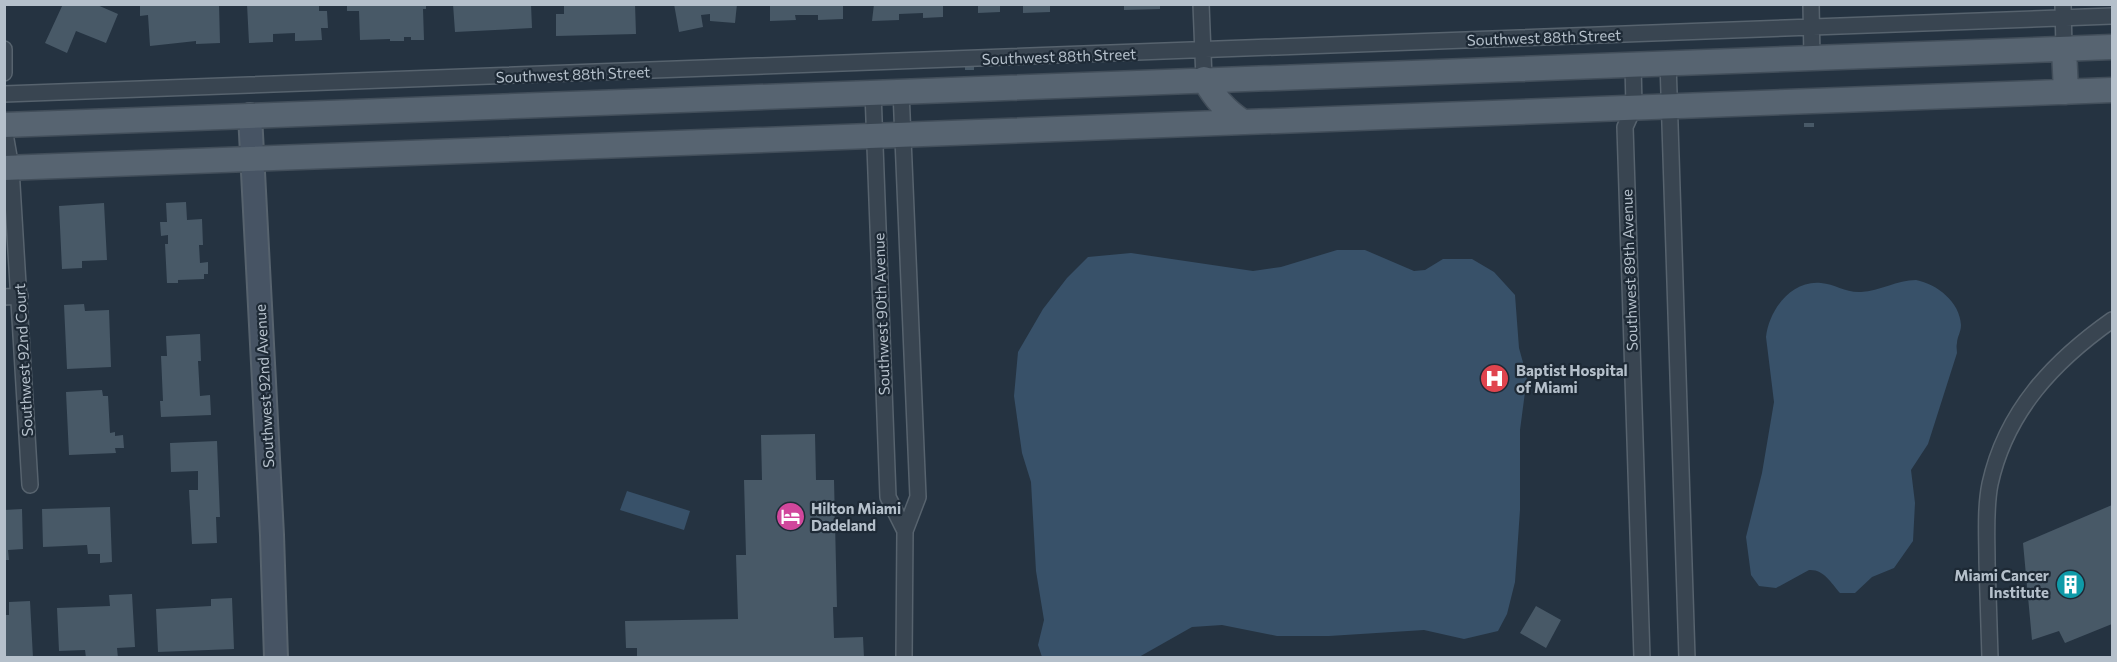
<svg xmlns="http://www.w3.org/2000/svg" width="2117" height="662" viewBox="0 0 2117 662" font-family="Commissioner,sans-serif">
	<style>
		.water { fill: #385169 }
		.building { fill: #485967 }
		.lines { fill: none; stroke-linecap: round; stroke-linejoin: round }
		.street-casing { stroke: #57636e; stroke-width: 18 }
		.secondary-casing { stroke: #57636e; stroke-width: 26 }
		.primary-casing { stroke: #424e5a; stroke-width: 27 }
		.street { stroke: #394551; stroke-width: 15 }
		.secondary { stroke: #475464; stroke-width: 22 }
		.primary { stroke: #576471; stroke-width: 24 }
		.labels { text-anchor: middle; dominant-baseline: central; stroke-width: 4.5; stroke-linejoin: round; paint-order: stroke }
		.street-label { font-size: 15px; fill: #b5c0cb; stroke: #1e2a36 }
		.poi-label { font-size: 15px; font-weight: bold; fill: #b5c0cb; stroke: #1e2a36; text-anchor: start }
	</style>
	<rect width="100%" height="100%" fill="#253341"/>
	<path class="water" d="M1337 250H1365L1414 271 1425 270 1443 259H1472L1494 272 1515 295 1519 348 1527 377 1520 430V510L1515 582 1507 614 1498 631 1464 639 1424 630 1329 636H1277L1222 625 1192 627 1139 657H1042L1038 645 1044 620 1036 571 1031 482 1022 453 1014 396 1018 352 1043 309 1067 278 1088 257 1131 253 1253 271 1281 267Z
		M1916 280C1937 284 1960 302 1961 325 1961 332 1957 337 1957 343 1956 347 1957 350 1957 353L1928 444 1911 470 1915 503 1913 541 1894 568 1872 577 1855 593H1840C1831 583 1824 569 1809 570L1776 588 1759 586 1751 575 1746 537 1762 473 1774 402 1766 337C1769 310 1791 280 1821 283 1835 284 1846 293 1861 292 1880 291 1897 280 1916 280Z
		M627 491 690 511 684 530 620 510Z"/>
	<path class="building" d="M63 4H95L118 14 106 43 76 31 67 53 45 43Z
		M140 4H219L220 43 196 44V41L150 46 148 15 140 16Z
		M247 4H319V11H327L328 28H321L322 40 295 41V33L273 34V42L249 43Z
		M453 4H531L532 28 455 32Z
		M564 4H635L636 34 556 36V14H564Z
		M674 4H737L735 23 710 21V14L701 15 703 27 679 32Z
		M770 4H843V19L818 20V15H795L796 20 770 21Z
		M874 4H943V17L923 18V13L899 14V20L872 21Z
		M978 4H1000V12L978 13Z
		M1023 4H1050V12L1023 13Z
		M1124 4H1160V9L1124 10Z
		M347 5H426V9H423L424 40H411V37H404V41H390V39L360 40 359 11H347Z
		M965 65H974V70H965Z
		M1804 123H1814V127H1804Z
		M186 202 187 220 202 219 203 245H199L200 263 208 262V274H204V279L178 280V283H167L165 244H168V235L161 236 160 222H167L166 203Z
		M104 203 107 260 82 261V268L62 269 59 206Z
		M84 304 85 311 109 310 111 367 67 369 64 305Z
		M200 334 201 361H198L200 396 210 395 211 415 161 417 160 401H163L161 356H167L166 336Z
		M102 390 103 396H108L110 433 115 432V436L123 435 124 448H115L116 453 69 455 66 392Z
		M815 434 816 480H834L837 607H833L834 638 863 637 864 658H637V648H626L625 621 738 619 736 555H746L744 480H762L761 435Z
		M217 441 220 517H216L217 543 192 544 189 490H198V471L171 472 170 443Z
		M2112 505V624L2065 643 2059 631 2032 640 2023 543Z
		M110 507 112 562 100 563V554H88L87 545 43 547 42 509Z
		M22 509 23 549 8 550 9 560H4V510Z
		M132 594 135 647 117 648 118 658H86L85 650 59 651 57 608 110 606 109 595Z
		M232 598 234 649 158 652 156 609 211 606V599Z
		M30 601 33 658H4V615H9V602Z
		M1536 606 1561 620 1546 648 1520 633Z"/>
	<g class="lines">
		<defs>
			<path id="street" d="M1201 4 1204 79
				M1811 4 1812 58
				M2063 4 2064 49
				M4 49V73
				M1668 62 1687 658
				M1633 64 1634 107 1625 127 1642 658
				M901 91 918 497 905 531 904 658
				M873 92 888 497 905 531
				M4 94 2112 16
				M4 128 11 168 30 485
				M4 297 20 296
				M1990 658C1989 626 1988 594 1987 562 1987 536 1985 509 1990 484 2006 411 2054 361 2112 320"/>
			<path id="secondary" d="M250 115 272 535 276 658"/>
			<path id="primary" d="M2064 49 2066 92
				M1204 79C1215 98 1225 110 1243 122
				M4 125 2112 47
				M4 168 2112 90"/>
		</defs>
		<use href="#street" class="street-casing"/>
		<use href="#secondary" class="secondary-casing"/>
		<use href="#primary" class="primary-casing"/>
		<use href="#street" class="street"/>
		<use href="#secondary" class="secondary"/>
		<use href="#primary" class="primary"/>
	</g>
	<defs>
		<symbol id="hospital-disc" viewBox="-11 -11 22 22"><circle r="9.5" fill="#e0444e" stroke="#1e2a36"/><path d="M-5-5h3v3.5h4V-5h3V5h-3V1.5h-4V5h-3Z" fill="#fff"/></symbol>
		<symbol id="hotel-disc" viewBox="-11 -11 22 22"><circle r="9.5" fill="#d1479c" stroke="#1e2a36"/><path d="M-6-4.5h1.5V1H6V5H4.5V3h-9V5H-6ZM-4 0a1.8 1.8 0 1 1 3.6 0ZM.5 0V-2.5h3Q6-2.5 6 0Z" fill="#fff"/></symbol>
		<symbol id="building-disc" viewBox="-11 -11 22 22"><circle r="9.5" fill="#0f9aa8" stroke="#1e2a36"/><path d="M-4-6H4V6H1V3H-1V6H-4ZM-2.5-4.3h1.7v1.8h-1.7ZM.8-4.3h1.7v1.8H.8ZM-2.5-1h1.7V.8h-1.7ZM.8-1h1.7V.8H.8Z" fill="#fff"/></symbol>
	</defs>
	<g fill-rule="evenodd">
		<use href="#hospital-disc" x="1478" y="362" width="33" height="33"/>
		<use href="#hotel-disc" x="774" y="500" width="33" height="33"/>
		<use href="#building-disc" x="2054" y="568" width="33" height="33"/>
	</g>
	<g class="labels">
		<g class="street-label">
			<text transform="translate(1544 37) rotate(-2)">Southwest 88th Street</text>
			<text transform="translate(1059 56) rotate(-2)">Southwest 88th Street</text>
			<text transform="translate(573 74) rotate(-2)">Southwest 88th Street</text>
			<text transform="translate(1629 270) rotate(-92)">Southwest 89th Avenue</text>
			<text transform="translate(881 314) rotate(-92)">Southwest 90th Avenue</text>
			<text transform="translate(23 360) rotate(-93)">Southwest 92nd Court</text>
			<text transform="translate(264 386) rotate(-93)">Southwest 92nd Avenue</text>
		</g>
		<g class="poi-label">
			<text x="1516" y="370">Baptist Hospital<tspan x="1516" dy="17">of Miami</tspan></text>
			<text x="811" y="508">Hilton Miami<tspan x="811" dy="17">Dadeland</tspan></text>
			<text x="2049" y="575" text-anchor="end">Miami Cancer<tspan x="2049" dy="17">Institute</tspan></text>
		</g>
	</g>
	<rect width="2117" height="662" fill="none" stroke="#b5c0cb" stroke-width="12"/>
</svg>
